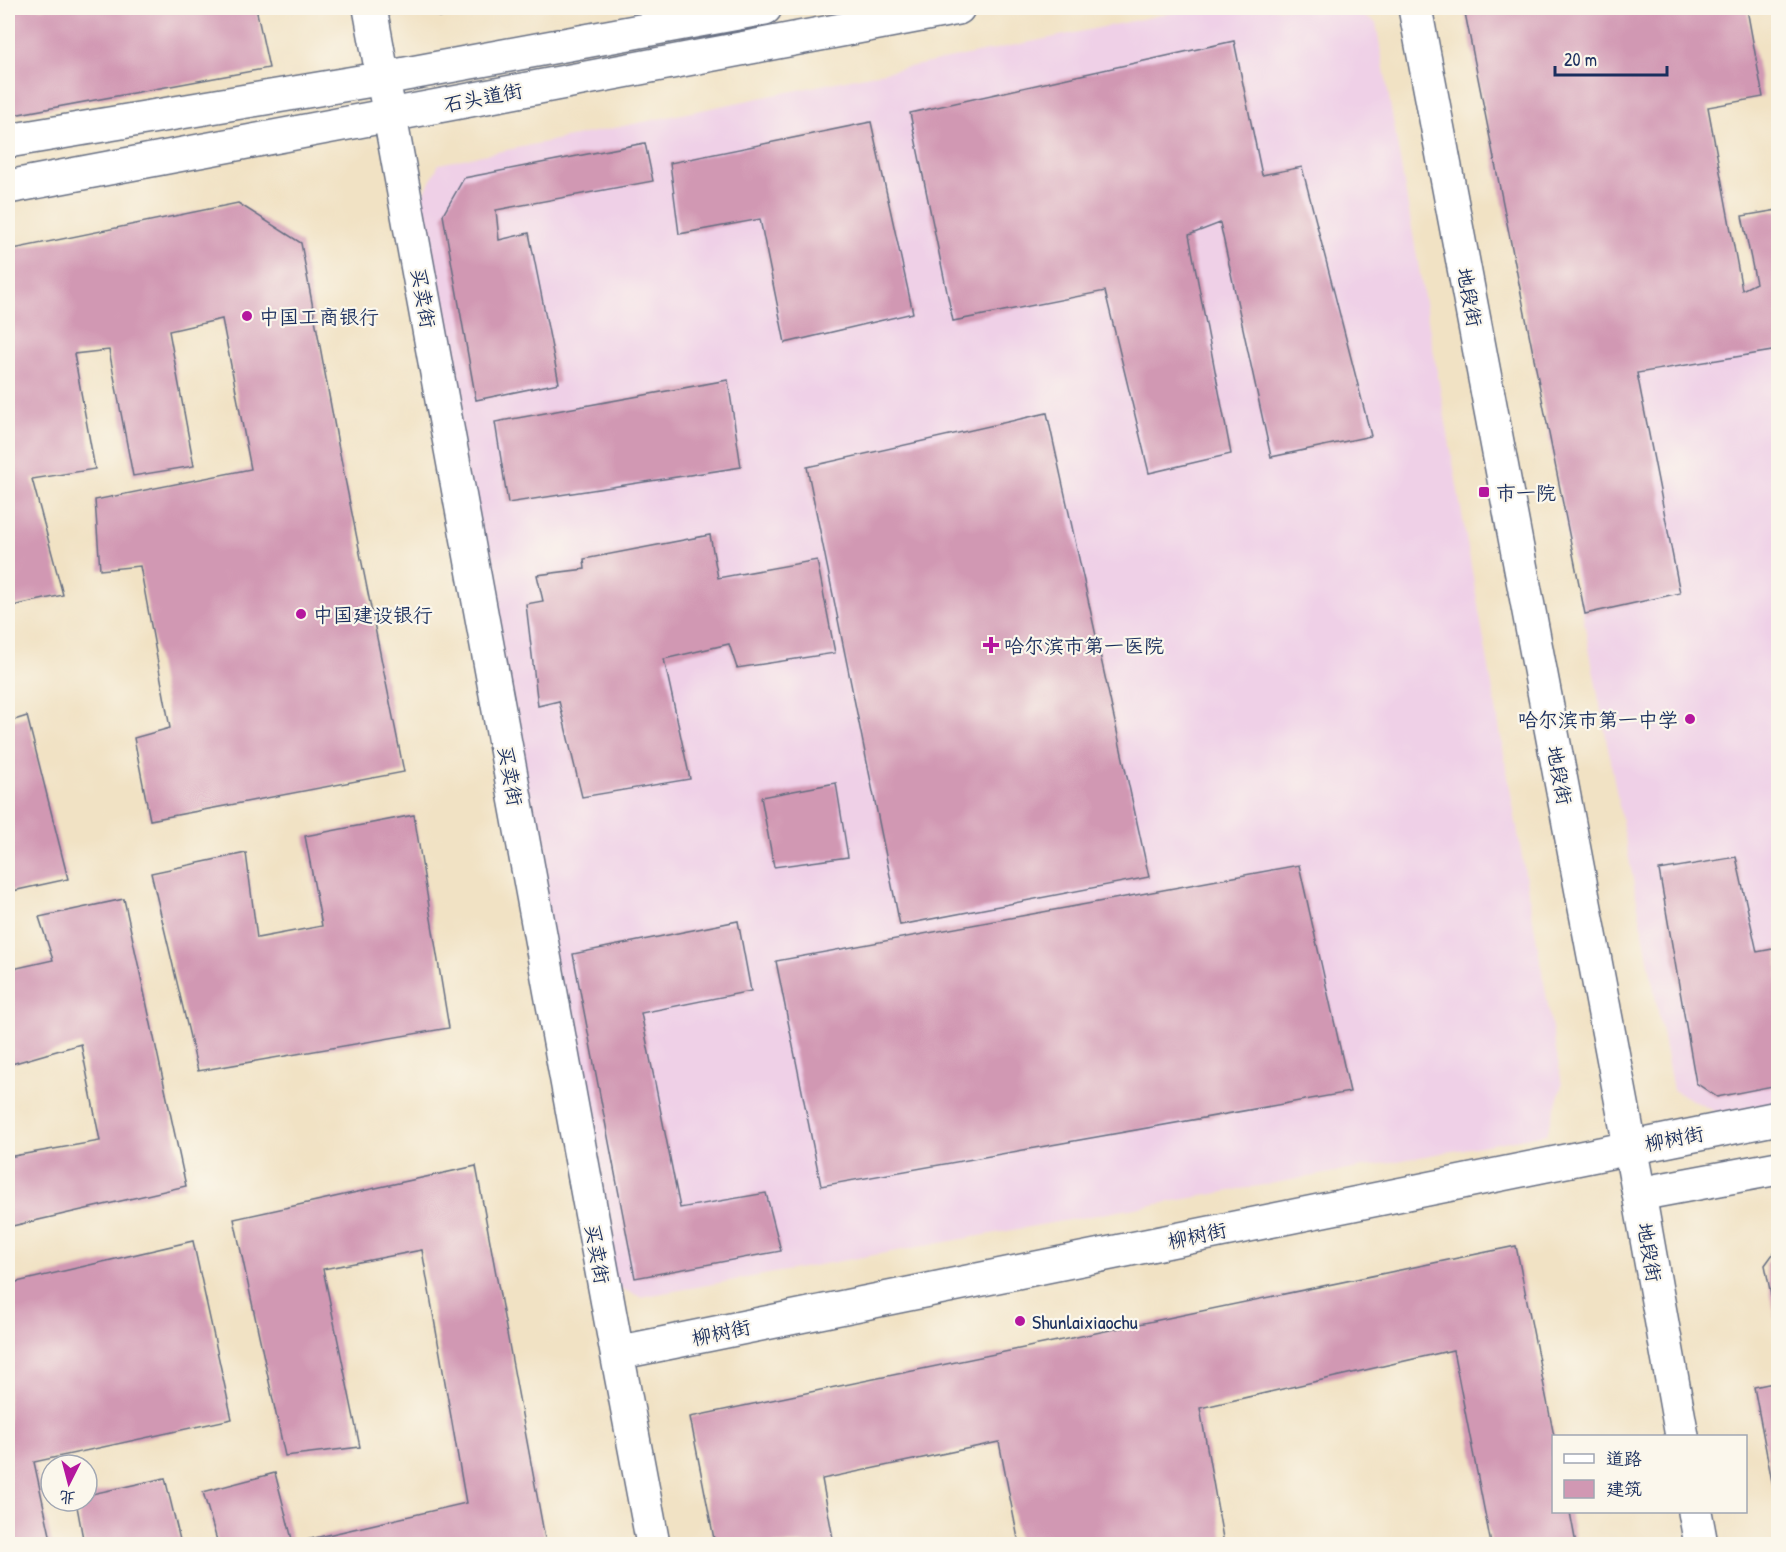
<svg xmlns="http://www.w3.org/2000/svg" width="1786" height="1552" viewBox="0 0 1786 1552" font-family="'Patrick Hand','LXGW WenKai TC',sans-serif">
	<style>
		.built { fill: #efd0e7 }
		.building { fill: #d198b3 }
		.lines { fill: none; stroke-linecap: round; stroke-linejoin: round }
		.secondary-casing { stroke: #666e82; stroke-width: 36 }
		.secondary { stroke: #fff; stroke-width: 33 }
		.poi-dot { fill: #b5179e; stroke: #fbf7ec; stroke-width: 2 }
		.labels { text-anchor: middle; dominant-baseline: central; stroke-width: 4.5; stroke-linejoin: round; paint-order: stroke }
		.street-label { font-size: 20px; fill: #1b2f5e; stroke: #fbf7ec }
		.poi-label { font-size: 20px; fill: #1b2f5e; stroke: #fbf7ec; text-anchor: start }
	</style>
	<rect width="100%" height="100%" fill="#fbf7ec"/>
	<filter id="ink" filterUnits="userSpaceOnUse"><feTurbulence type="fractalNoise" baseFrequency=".0167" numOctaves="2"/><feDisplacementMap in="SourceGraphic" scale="12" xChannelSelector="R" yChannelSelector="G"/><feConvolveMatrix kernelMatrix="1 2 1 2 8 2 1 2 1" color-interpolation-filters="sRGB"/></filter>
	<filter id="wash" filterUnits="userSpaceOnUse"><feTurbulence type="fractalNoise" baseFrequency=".008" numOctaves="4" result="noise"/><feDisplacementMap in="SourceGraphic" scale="24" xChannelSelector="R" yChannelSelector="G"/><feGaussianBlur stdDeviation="1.35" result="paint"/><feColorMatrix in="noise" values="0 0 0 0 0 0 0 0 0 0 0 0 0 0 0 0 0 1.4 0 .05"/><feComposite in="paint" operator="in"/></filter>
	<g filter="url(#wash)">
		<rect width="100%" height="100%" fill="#f1e2c4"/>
		<path class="built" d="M1195 8H1348L1376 23 1562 1085 1547 1134 641 1297 612 1285 418 205 439 164Z
			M1778 305V1103L1719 1114 1673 1090 1532 348Z"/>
		<g id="blocks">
			<path class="building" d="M8 8H256L269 68 8 116Z
				M423 8H480V9L439 17Z
				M1464 8H1751L1747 9 1763 97 1708 107 1742 290 1756 283 1742 216 1778 210V350L1637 373 1680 593 1585 614Z
				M1234 41 1262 175 1302 167 1371 436 1271 457 1220 223 1189 235 1231 454 1149 473 1105 291 953 321 910 113Z
				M871 122 913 313 785 343 760 219 679 234 670 163Z
				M645 143 653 181 496 210 499 240 529 233 559 383 476 400 443 215 464 178Z
				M238 203 301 243 338 444 404 772 150 820 134 738 170 728 140 566 100 570 95 500 251 469 222 319 169 331 194 466 133 476 109 350 74 354 95 469 32 479 63 595 8 607V250Z
				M728 380 741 467 508 503 495 422Z
				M1047 413 1149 877 900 925 807 467Z
				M710 535 718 578 817 560 835 653 737 668 729 644 664 659 690 779 582 797 559 701 538 706 526 604 543 601 537 575 585 569 584 559Z
				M27 716 68 879 8 892V722Z
				M836 783 848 857 774 867 761 797Z
				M414 815 449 1028 198 1071 151 873 246 853 257 938 322 926 305 836Z
				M1736 857 1757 952 1778 948V1085L1717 1097 1696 1083 1659 870Z
				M1299 865 1350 1092 821 1186 776 961Z
				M124 899 186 1186 8 1227V1157L100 1141 81 1044 8 1065V970L53 960 39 917Z
				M738 921 751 991 641 1013 680 1208 766 1193 781 1251 635 1278 573 954Z
				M476 1166 546 1544H218L203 1492 275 1473 293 1543 466 1503 422 1250 323 1269 360 1447 285 1456 234 1219Z
				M193 1241 232 1419 34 1462 52 1544H8V1284Z
				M1516 1246 1554 1436V1512H1570L1576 1544H1491L1453 1350 1200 1408 1224 1544H1019L999 1442 822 1479 834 1544H715L690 1417Z
				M1778 1247V1326H1777L1765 1265Z
				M1778 1382V1507L1777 1508 1754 1387Z
				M165 1478 181 1544H84L76 1501H87V1495Z"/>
		</g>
	</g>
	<g filter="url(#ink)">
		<use href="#blocks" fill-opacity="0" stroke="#666e82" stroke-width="1.5"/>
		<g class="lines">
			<defs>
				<path id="secondary" d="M370 8 617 1353 653 1544
					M1415 8 1639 1194 1682 1436
					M8 141 384 78 765 8
					M8 187 958 8
					M1639 1194 1778 1168
					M617 1353 1778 1118
					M1695 1512 1701 1544"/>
			</defs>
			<use href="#secondary" class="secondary-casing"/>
			<use href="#secondary" class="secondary"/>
		</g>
	</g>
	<g class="poi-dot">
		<circle cx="247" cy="316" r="6"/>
		<rect x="1478" y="486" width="12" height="12" rx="3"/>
		<circle cx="301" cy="614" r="6"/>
		<path d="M988 636h6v6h6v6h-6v6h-6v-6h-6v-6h6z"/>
		<circle cx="1690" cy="719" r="6"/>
		<circle cx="1020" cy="1321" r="6"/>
	</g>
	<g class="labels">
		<g class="street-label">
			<text transform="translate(483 97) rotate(-11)">石头道街</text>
			<text transform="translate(1470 297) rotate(79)">地段街</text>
			<text transform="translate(424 298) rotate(80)">买卖街</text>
			<text transform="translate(1560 775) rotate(79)">地段街</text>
			<text transform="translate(511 776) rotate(80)">买卖街</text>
			<text transform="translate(1674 1138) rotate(-11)">柳树街</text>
			<text transform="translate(1197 1235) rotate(-12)">柳树街</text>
			<text transform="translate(1650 1252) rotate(80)">地段街</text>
			<text transform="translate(598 1254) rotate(80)">买卖街</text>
			<text transform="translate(721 1332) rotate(-12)">柳树街</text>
		</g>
		<g class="poi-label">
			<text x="259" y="316">中国工商银行</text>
			<text x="1496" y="492">市一院</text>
			<text x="313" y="614">中国建设银行</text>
			<text x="1004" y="645">哈尔滨市第一医院</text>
			<text x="1678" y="719" text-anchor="end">哈尔滨市第一中学</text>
			<text x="1032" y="1321">Shunlaixiaochu</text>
		</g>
	</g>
	<rect width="1786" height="1552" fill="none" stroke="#fbf7ec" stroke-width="30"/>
	<rect x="1552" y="1435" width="195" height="78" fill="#fbf7ec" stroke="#a1a7b3" stroke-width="1.5"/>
	<rect x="1564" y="1454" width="30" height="9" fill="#ffffff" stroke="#a1a7b3" stroke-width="1.5"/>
	<text x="1606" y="1465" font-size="18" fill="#1b2f5e">道路</text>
	<rect x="1564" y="1480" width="30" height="18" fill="#d198b3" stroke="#a1a7b3" stroke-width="1.5"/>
	<text x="1606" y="1495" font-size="18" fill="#1b2f5e">建筑</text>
	<g transform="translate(69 1483) rotate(186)"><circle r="28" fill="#fbf7ec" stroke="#a1a7b3" stroke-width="1.5"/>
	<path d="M0-4.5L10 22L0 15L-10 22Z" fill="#b5179e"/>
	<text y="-9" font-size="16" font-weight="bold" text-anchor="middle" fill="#1b2f5e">北</text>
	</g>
	<path d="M1555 66v9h112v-9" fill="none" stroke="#1b2f5e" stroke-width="3"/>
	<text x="1564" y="66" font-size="18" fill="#1b2f5e" stroke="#fbf7ec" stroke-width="4.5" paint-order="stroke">20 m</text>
</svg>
